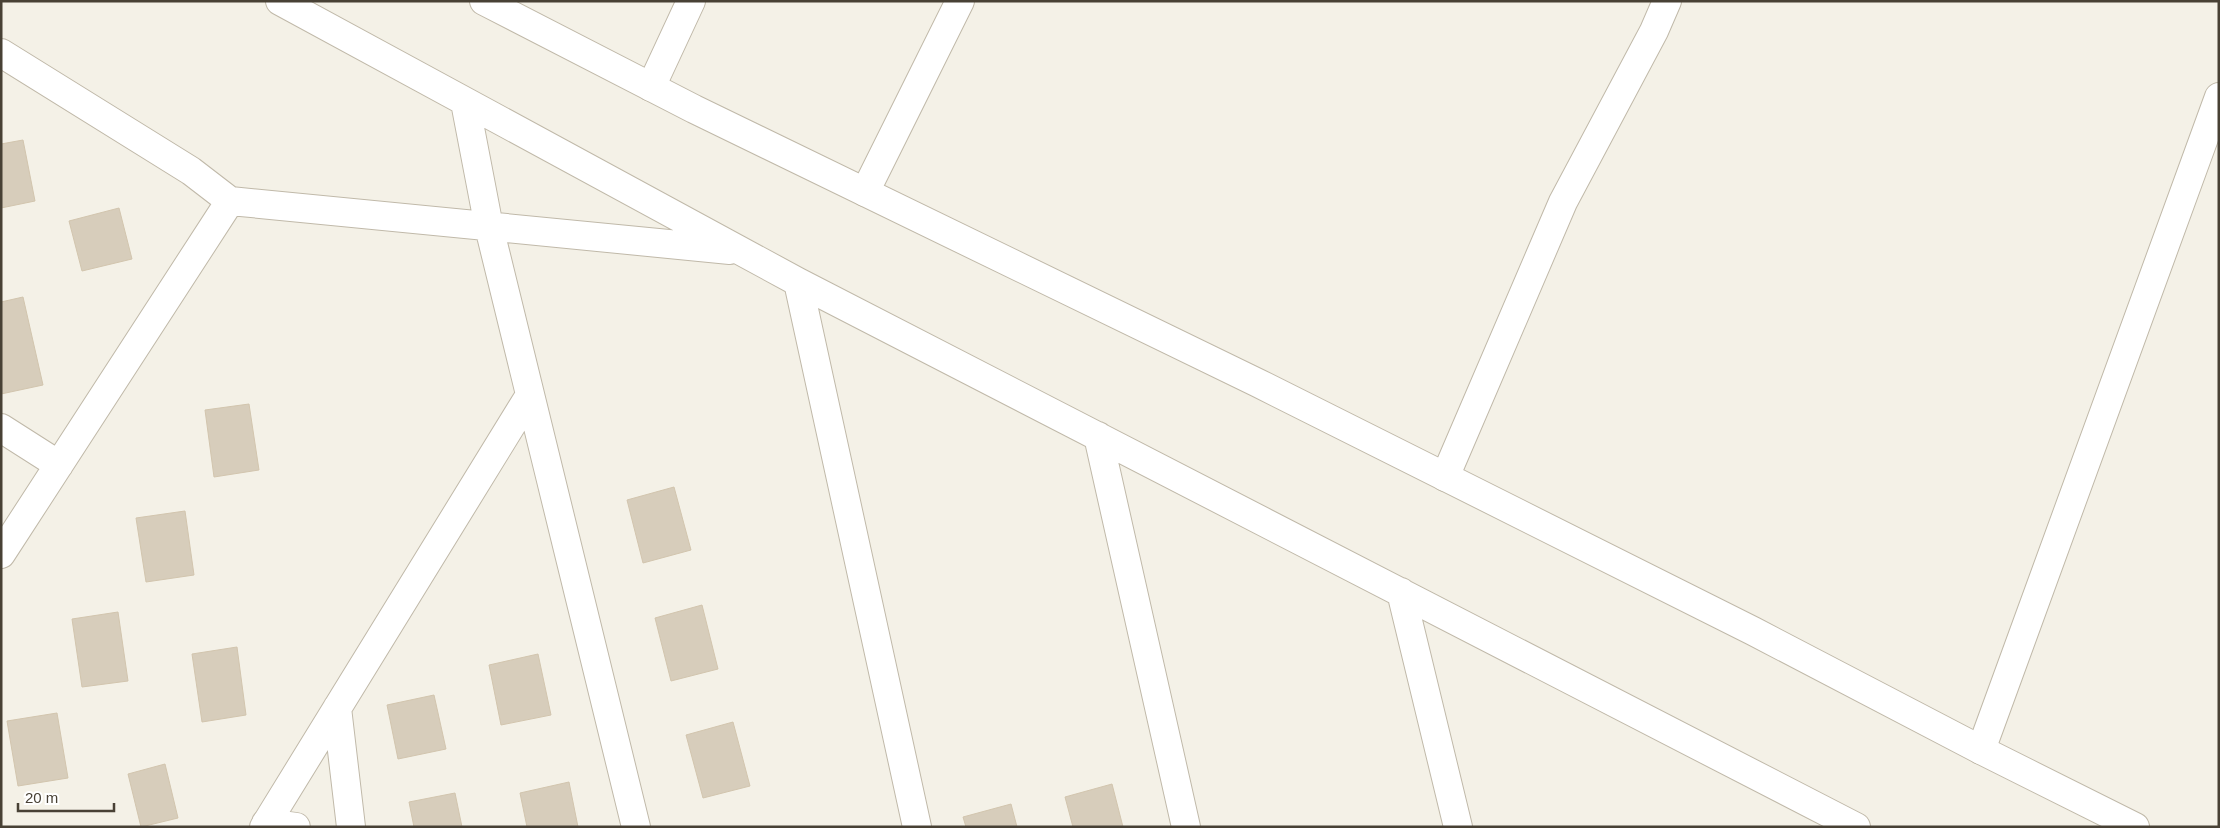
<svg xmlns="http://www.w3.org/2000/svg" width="2220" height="828" viewBox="0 0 2220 828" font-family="Helvetica,sans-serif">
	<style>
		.building { fill: #d7cdbb; stroke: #d2c5ae }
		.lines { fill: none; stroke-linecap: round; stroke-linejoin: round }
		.minor-casing { stroke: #c0b9a9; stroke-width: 30 }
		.tertiary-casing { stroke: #c0b9a9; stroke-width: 30 }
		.minor { stroke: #fff; stroke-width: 28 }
		.tertiary { stroke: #fff; stroke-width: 28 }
	</style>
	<rect width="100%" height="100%" fill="#f4f1e7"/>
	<path class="building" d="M23 140 35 201 1 208V144Z
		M119 208 132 259 82 271 69 221Z
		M23 297 43 385 1 394V302Z
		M249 404 259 470 214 477 205 410Z
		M674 487 691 550 643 563 627 500Z
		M185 511 194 575 146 582 136 518Z
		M702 605 718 669 671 681 655 618Z
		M118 612 128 681 82 687 72 619Z
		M237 647 246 715 202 722 192 654Z
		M538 654 551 715 501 725 489 665Z
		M434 695 446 749 398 759 387 705Z
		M57 713 68 778 18 786 7 721Z
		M733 722 750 786 703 798 686 735Z
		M165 764 178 818 141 827 128 774Z
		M569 782 578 827H527L520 793Z
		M1112 784 1123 827H1073L1065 797Z
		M455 793 462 827H414L409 802Z
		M1011 804 1017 827H966L963 817Z"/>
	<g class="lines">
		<defs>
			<path id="minor" d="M280 1 798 282 1856 827
				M1 53 191 171 230 201
				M651 87 691 1
				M465 102 489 227 636 827
				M865 192 960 1
				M798 282 917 827
				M1 428 59 465
				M1098 436 1186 827
				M1445 477 1563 202 1654 31 1667 1
				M1 554 230 201 730 250
				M1401 592 1458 827
				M337 708 351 827
				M1981 750 2219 97
				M266 823 296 827
				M264 827 530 395"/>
			<path id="tertiary" d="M484 1 694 109 1258 383 1753 631 1981 750 2135 827"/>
		</defs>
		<use href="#minor" class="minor-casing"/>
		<use href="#tertiary" class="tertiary-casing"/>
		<use href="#minor" class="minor"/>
		<use href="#tertiary" class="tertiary"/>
	</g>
	<rect width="2220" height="828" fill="none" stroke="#484135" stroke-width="5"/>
	<path d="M18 803v8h96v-8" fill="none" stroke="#484135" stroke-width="2.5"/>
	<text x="25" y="803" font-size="15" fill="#484135" stroke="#ffffff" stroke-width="4" paint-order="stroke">20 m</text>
</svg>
